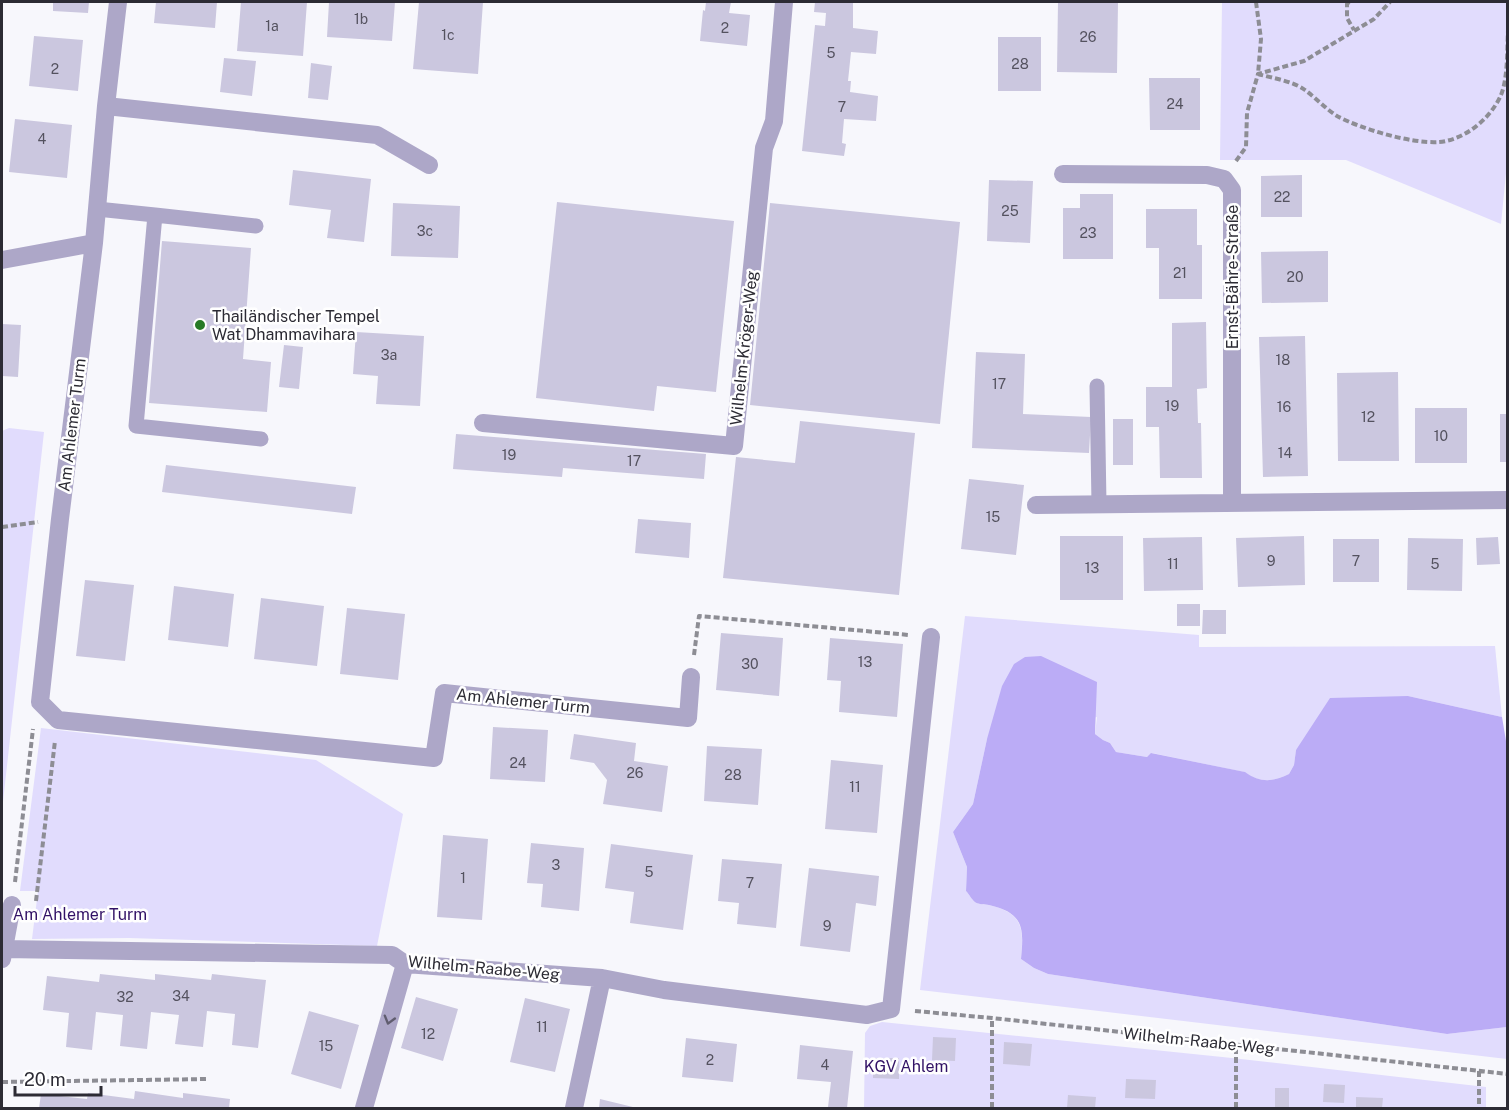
<svg xmlns="http://www.w3.org/2000/svg" width="1509" height="1110" viewBox="0 0 1509 1110" font-family="'Public Sans',sans-serif">
	<style>
		.green { fill: #e1dcfd }
		.water { fill: #bbacf6 }
		.building { fill: #cbc7df }
		.lines { fill: none; stroke-linecap: round; stroke-linejoin: round }
		.path { stroke: #8d8d94; stroke-width: 4; stroke-dasharray: 6 3; stroke-linecap: butt }
		.lane { stroke: #ada7c8; stroke-width: 15 }
		.street { stroke: #ada7c8; stroke-width: 18 }
		.oneway { stroke: #605d6f }
		.poi-dot { fill: #277a26; stroke: #fff; stroke-width: 2 }
		.labels { text-anchor: middle; dominant-baseline: central; stroke-width: 5; stroke-linejoin: round; paint-order: stroke }
		.number-label { font-size: 14px; fill: #54525f }
		.street-label { font-size: 16px; fill: #2c2b34; stroke: #fff }
		.poi-label { font-size: 16px; fill: #2c2b34; stroke: #fff; text-anchor: start }
		.park-label { font-size: 16px; fill: #321266; stroke: #fff }
	</style>
	<rect width="100%" height="100%" fill="#f7f7fc"/>
	<path class="green" d="M1222 2H1507L1508 153 1501 224 1346 160H1220Z
		M9 428 44 432 2 811V431Z
		M965 616 1199 635V647L1495 646 1502 717 1408 696 1296 750 1294 765 1289 774C1272 782 1260 783 1244 772L1152 753 1147 757 1116 752 1110 743 1103 740 1095 734 1097 717 987 739 973 804 953 832 967 867 966 891C969 894 972 900 976 902 979 905 985 904 989 905 1023 913 1024 928 1021 959L1034 968 1048 974 1447 1034 1507 1027V1059L920 990Z
		M41 728 316 760 403 814 377 946 129 938 32 939 38 891H20Z
		M882 1022 1232 1058 1486 1087V1108H864L865 1033 870 1026Z"/>
	<path class="water" d="M1041 656 1097 682 1095 734 1103 740 1110 743 1116 752 1147 757 1151 753 1245 772C1260 783 1273 782 1289 774L1294 765 1296 750 1330 698 1408 696 1502 717 1508 753 1507 1027 1447 1034 1048 974 1034 968 1021 959C1024 928 1024 913 989 905 985 904 979 905 975 902 972 900 969 894 966 891L967 867 953 832 973 804 987 739 1002 686 1014 664 1025 657Z"/>
	<path class="building" d="M53 2H89L88 13 53 11Z
		M156 2H217L215 28 154 23Z
		M241 2H307L303 56 237 51Z
		M329 2H395L392 41 327 37Z
		M419 2H483L478 74 413 69Z
		M706 2H731L729 13 750 15 747 46 700 41 703 10 705 11Z
		M815 2H853V28L878 31 876 54 851 52 848 81H851L850 92 878 96 876 121 844 119 842 143 846 144 844 156 802 151 815 25 825 26 826 13 814 12Z
		M1058 2H1118L1117 73 1057 72Z
		M34 36 83 40 78 91 29 86Z
		M998 37H1041V91H998Z
		M224 58 256 61 252 96 220 92Z
		M311 63 332 66 328 100 308 98Z
		M1149 78H1200V130H1150Z
		M15 119 72 125 67 178 9 172Z
		M293 170 371 179 364 242 327 238 331 210 289 205Z
		M1302 175V217H1261V176Z
		M989 180 1033 181 1030 243 987 241Z
		M1080 194H1113V259H1063V208H1080Z
		M557 202 734 221 716 392 657 386 654 411 536 398Z
		M393 203 460 206 458 258 391 256Z
		M770 203 960 222 940 424 750 405Z
		M1146 209H1197V245H1202V299H1159V248H1146Z
		M162 241 251 248 243 359 271 362 267 412 149 403Z
		M1328 251V302L1262 303 1261 252Z
		M1206 322 1207 388 1197 389 1198 423H1201L1202 478H1160L1159 427H1146V387H1172V323Z
		M2 324 21 325 18 377 2 376Z
		M356 332 424 336 420 406 376 404 378 376 353 374Z
		M1305 336 1308 476 1263 477 1259 337Z
		M284 345 303 347 299 389 279 387Z
		M976 352 1025 354 1023 414 1091 417 1089 453 972 448Z
		M1398 372 1399 461H1338L1337 373Z
		M1415 408H1467V463H1415Z
		M1500 414H1508V462H1500Z
		M1113 419H1133V465H1113Z
		M800 421 915 433 899 595 723 578 736 457 795 463Z
		M456 434 706 454 704 479 563 468 562 477 453 469Z
		M166 465 356 487 352 514 162 492Z
		M969 479 1024 485 1016 555 961 549Z
		M638 519 691 523 689 558 635 553Z
		M1060 536H1123V600H1060Z
		M1304 536 1305 585 1238 587 1236 538Z
		M1202 537 1203 590 1144 591 1143 538Z
		M1498 537 1500 564 1477 565 1476 538Z
		M1408 538 1463 539 1462 591 1407 590Z
		M1333 539H1379V582H1333Z
		M85 580 134 585 125 661 76 656Z
		M174 586 234 594 228 647 168 640Z
		M261 598 324 606 317 666 254 659Z
		M1177 604H1200V626H1177Z
		M347 608 405 614 398 680 340 674Z
		M1203 610H1226V634H1202Z
		M721 633 783 638 779 696 716 690Z
		M830 638 903 644 897 717 839 712 841 681 827 680Z
		M493 727 548 730 545 782 490 779Z
		M574 734 636 743 634 761 668 766 662 812 603 804 607 780 594 763 570 759Z
		M707 746 762 749 758 805 704 801Z
		M831 760 883 765 877 833 825 829Z
		M443 835 488 839 482 920 437 917Z
		M531 843 584 848 579 911 541 907 543 884 527 883Z
		M611 844 693 855 683 930 630 923 634 892 605 888Z
		M722 859 782 864 776 928 737 924 739 903 718 901Z
		M809 868 879 876 876 906 856 903 850 952 800 946Z
		M100 974 155 980V974L211 980 212 974 266 980 258 1048 232 1045 235 1014 207 1011 203 1047 175 1044 179 1015 151 1012 147 1049 120 1046 123 1015 96 1012 92 1050 66 1047 69 1013 43 1010 47 976 99 982Z
		M416 997 458 1009 443 1061 401 1048Z
		M525 998 570 1009 555 1072 510 1062Z
		M309 1011 359 1025 341 1089 291 1074Z
		M933 1037 956 1038 955 1061 932 1060Z
		M686 1038 737 1044 733 1082 682 1077Z
		M1004 1042 1032 1044 1030 1066 1003 1064Z
		M800 1045 853 1051 847 1108 828 1107 831 1082 797 1079Z
		M873 1058H899V1079L873 1078Z
		M1126 1079 1156 1080 1155 1099 1125 1098Z
		M1324 1084 1345 1085 1344 1103 1323 1102Z
		M1275 1088H1289V1108H1275Z
		M135 1091 183 1098V1093L230 1099 229 1108H39L41 1094 87 1099 88 1093 134 1099Z
		M1068 1095 1096 1097 1095 1108H1067Z
		M1356 1097 1383 1098 1382 1108H1356Z
		M600 1099 637 1108H599Z"/>
	<g class="lines">
		<path class="path" d="M1256 2 1261 39 1258 74C1272 78 1293 81 1305 90 1316 98 1326 109 1337 116 1361 129 1412 144 1439 142 1465 140 1491 118 1501 95 1508 78 1507 49 1508 31
			M1349 2 1347 4V18L1354 30
			M1236 161 1246 147 1247 113 1258 74 1304 61 1374 19 1390 2
			M2 527 38 522
			M694 655 699 616 909 635
			M15 882 33 729
			M36 901 55 741
			M915 1011 992 1018 1508 1074
			M1479 1071V1108
			M2 1082 208 1079
			M992 1108V1018
			M1236 1108V1046"/>
		<path class="lane" d="M97 209 155 215 136 426 261 439
			M155 215 256 226
			M1097 386 1099 504"/>
		<path class="street" d="M118 2 106 106 94 243 60 519 40 702 58 720 434 758 444 693 688 718 691 677
			M106 106 377 135 429 165
			M1063 174 1207 175 1224 179 1232 190V502
			M2 260 94 243
			M483 423 734 446 764 148 774 121 784 2
			M1036 505 1508 500
			M4 949 392 955 405 964 602 978 664 990 867 1015 891 1009 931 637
			M2 959 12 905
			M364 1108 405 964
			M574 1108 602 978"/>
	</g>
	<defs><path id="oneway-chevron" d="M-2-3.5L2.5 0L-2 3.5" fill="none" stroke-width="1.6" stroke-linecap="round" stroke-linejoin="round" transform="scale(1.5)"/></defs>
	<use class="oneway" href="#oneway-chevron" transform="translate(389 1020) rotate(106)"/>
	<circle class="poi-dot" cx="200" cy="325" r="6"/>
	<g class="labels">
		<g class="number-label">
			<text x="361" y="19">1b</text>
			<text x="272" y="26">1a</text>
			<text x="725" y="28">2</text>
			<text x="448" y="35">1c</text>
			<text x="1088" y="37">26</text>
			<text x="831" y="53">5</text>
			<text x="1020" y="64">28</text>
			<text x="55" y="69">2</text>
			<text x="1175" y="104">24</text>
			<text x="842" y="107">7</text>
			<text x="42" y="139">4</text>
			<text x="1282" y="197">22</text>
			<text x="1010" y="211">25</text>
			<text x="425" y="231">3c</text>
			<text x="1088" y="233">23</text>
			<text x="1180" y="273">21</text>
			<text x="1295" y="277">20</text>
			<text x="389" y="355">3a</text>
			<text x="1283" y="360">18</text>
			<text x="999" y="384">17</text>
			<text x="1172" y="406">19</text>
			<text x="1284" y="407">16</text>
			<text x="1368" y="417">12</text>
			<text x="1441" y="436">10</text>
			<text x="1285" y="453">14</text>
			<text x="509" y="455">19</text>
			<text x="634" y="461">17</text>
			<text x="993" y="517">15</text>
			<text x="1271" y="561">9</text>
			<text x="1356" y="561">7</text>
			<text x="1173" y="564">11</text>
			<text x="1435" y="564">5</text>
			<text x="1092" y="568">13</text>
			<text x="865" y="662">13</text>
			<text x="750" y="664">30</text>
			<text x="518" y="763">24</text>
			<text x="635" y="773">26</text>
			<text x="733" y="775">28</text>
			<text x="855" y="787">11</text>
			<text x="556" y="865">3</text>
			<text x="649" y="872">5</text>
			<text x="463" y="878">1</text>
			<text x="750" y="883">7</text>
			<text x="827" y="926">9</text>
			<text x="181" y="996">34</text>
			<text x="125" y="997">32</text>
			<text x="542" y="1027">11</text>
			<text x="428" y="1034">12</text>
			<text x="326" y="1046">15</text>
			<text x="710" y="1060">2</text>
			<text x="825" y="1065">4</text>
		</g>
		<g class="street-label">
			<text transform="translate(1232 277) rotate(-90)">Ernst-Bähre-Straße</text>
			<text transform="translate(744 348) rotate(-84)">Wilhelm-Kröger-Weg</text>
			<text transform="translate(72 425) rotate(-83)">Am Ahlemer Turm</text>
			<text transform="translate(523 701) rotate(6)">Am Ahlemer Turm</text>
			<text transform="translate(484 968) rotate(5)">Wilhelm-Raabe-Weg</text>
			<text transform="translate(1199 1041) rotate(6)">Wilhelm-Raabe-Weg</text>
		</g>
		<g class="poi-label">
			<text x="212" y="316">Thailändischer Tempel<tspan x="212" dy="18">Wat Dhammavihara</tspan></text>
		</g>
		<g class="park-label">
			<text x="80" y="914">Am Ahlemer Turm</text>
			<text x="906" y="1066">KGV Ahlem</text>
		</g>
	</g>
	<rect width="1509" height="1110" fill="none" stroke="#2c2b34" stroke-width="6"/>
	<path d="M15 1086v9h86v-9" fill="none" stroke="#2c2b34" stroke-width="3"/>
	<text x="24" y="1086" font-size="18" fill="#2c2b34" stroke="#ffffff" stroke-width="4.5" paint-order="stroke">20 m</text>
</svg>
